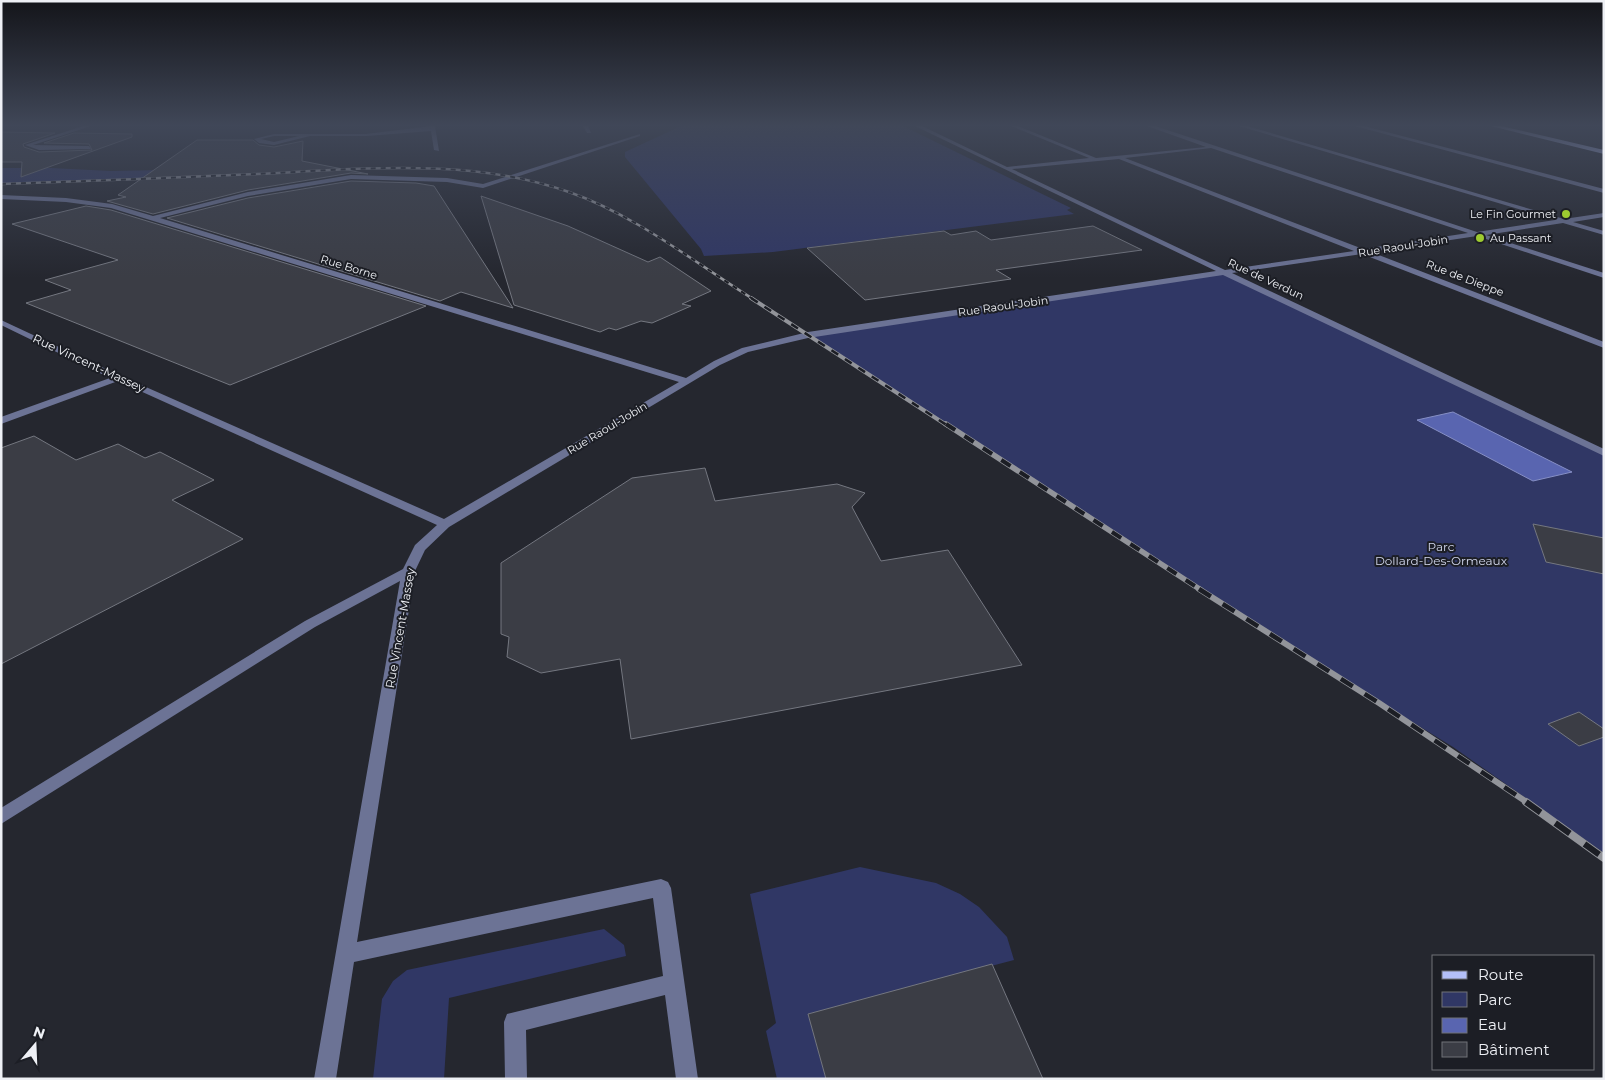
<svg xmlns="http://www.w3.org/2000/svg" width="1605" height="1080" viewBox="0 0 1605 1080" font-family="Montserrat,sans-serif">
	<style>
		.green { fill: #303765 }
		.water { fill: #5965b0; stroke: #868fc5 }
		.building { fill: #3b3d45; stroke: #747780 }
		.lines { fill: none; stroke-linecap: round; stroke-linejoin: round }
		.minor { fill: #6c7395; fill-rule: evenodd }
		.major { fill: #b4c0f8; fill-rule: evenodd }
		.rail-far4-casing { stroke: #92949a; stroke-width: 2.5 }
		.rail-far3-casing { stroke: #92949a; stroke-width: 4 }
		.rail-far2-casing { stroke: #92949a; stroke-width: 5.5 }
		.rail-far1-casing { stroke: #92949a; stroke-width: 6 }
		.rail-casing { stroke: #92949a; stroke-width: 8 }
		.rail-far4 { stroke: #1c1e25; stroke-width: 2; stroke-dasharray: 5; stroke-linecap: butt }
		.rail-far3 { stroke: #1c1e25; stroke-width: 2.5; stroke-dasharray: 8; stroke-linecap: butt }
		.rail-far2 { stroke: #1c1e25; stroke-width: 4; stroke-dasharray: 11; stroke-linecap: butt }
		.rail-far1 { stroke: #1c1e25; stroke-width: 4.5; stroke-dasharray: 14; stroke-linecap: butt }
		.rail { stroke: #1c1e25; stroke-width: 6; stroke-dasharray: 18; stroke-linecap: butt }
		.poi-dot { fill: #9dca30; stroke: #1c1e25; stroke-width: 2 }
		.labels { text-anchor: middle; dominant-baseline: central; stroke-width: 4; stroke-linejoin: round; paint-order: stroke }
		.far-poi-label { font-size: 11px; fill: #eef0f5; stroke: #1c1e25; text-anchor: end }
		.far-street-label { font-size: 11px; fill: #eef0f5; stroke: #1c1e25 }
		.street-label { font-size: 12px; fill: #eef0f5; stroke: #1c1e25 }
		.park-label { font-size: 12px; fill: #d1d6ec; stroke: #1c1e25 }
	</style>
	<rect width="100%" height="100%" fill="#25272f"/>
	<path class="green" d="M681 126H903L1071 208 1067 210 1074 214 773 252 704 256 701 249 625 157V152Z
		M1 168H51L111 171 275 168 279 173 1 184Z
		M1225 273 1604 453V853L1453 747 1349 683 808 335Z
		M860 867 936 883 960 894 979 907 1007 937 1014 960 808 1014 826 1079H777L766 1031 776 1023 750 894Z
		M604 929 624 945 626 956 449 998 444 1079H373L382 999 393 981 407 970Z"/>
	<path class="water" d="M1453 412 1572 472 1533 481 1417 420Z"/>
	<path class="building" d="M1 132 55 133 23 144 24 147 39 152 92 150 89 144 44 143 74 133 132 134V137L21 177 22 162H1Z
		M197 140H253L259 145 274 147 303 141 302 161 368 174 351 173 248 190 153 214 107 201 126 197 118 195Z
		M351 181 416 183 434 186 513 308 461 292 440 301 167 218 248 198Z
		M481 196 568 226 648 262 660 257 711 291 682 304 691 306 652 323 641 321 616 330 609 328 600 332 514 305Z
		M86 206 111 210 426 306 230 385 26 303 71 290 45 280 118 260 12 224Z
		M1093 226 1142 250 996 270 1011 279 865 300 807 248 944 231 951 235 976 231 991 240Z
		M34 436 76 460 118 444 145 458 160 452 214 480 172 500 243 539 1 664V448Z
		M705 468 715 501 837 484 865 493 852 507 881 561 948 550 1022 665 631 739 620 659 541 673 507 657 509 637 501 634V563L632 478Z
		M1533 524 1604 538V574L1546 562Z
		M1579 712 1604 729V737L1579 746 1548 724Z
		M992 964 1043 1079H826L808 1014Z"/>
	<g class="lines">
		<path class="minor" d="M83 126H91L33 145 89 146 91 149 39 150 25 145Z
			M431 126H435L439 151 434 150 431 131 366 136H310L274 145 259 143 254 139 274 134H366ZM274 136H299L274 142 261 139Z
			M583 126H588L591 133H587Z
			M915 126H922L1007 167 1089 158 1011 126H1018L1096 158 1206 147 1147 126H1155L1477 232 1555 220 1239 126H1247L1564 219 1604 213V217L1573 222 1604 231V235L1563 223 1486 235 1604 273V278L1477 236 1371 252 1604 342V348L1362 254 1232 273 1604 449V456L1223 275 808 338 748 352 720 365 449 527 425 550 415 571 357 942 661 879 668 882 671 888 698 1079H676L665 995 526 1030 527 1079H505L504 1022 507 1014 663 976 653 898 354 962 336 1079H314L400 581 315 627 1 824V808L305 621 403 569 415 545 437 525 118 381 1 424V417L110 378 1 325V320L121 376 444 519 679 382 111 208 66 202 1 199V195L66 198 112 204 153 216 248 192 351 175 447 178 483 184 640 134V136L483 188 447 182 351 179 248 196 160 218 686 378 714 361 742 348 808 332 1216 271ZM1211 148 1468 233 1363 249 1125 158ZM1119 159 1354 251 1225 270 1012 169Z
			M1355 126H1364L1604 189V193Z
			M1601 126H1604V128Z"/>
		<path class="major" d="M1501 126 1604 150V154L1491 126Z"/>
		<defs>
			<path id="rail-far4" d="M1 184C86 181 172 178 257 174 359 169 471 157 569 192 635 215 694 262 753 299"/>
			<path id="rail-far3" d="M751 298 948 426"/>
			<path id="rail-far2" d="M946 424 1201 590"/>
			<path id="rail-far1" d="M1199 589 1379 703 1528 803"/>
			<path id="rail" d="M1526 802 1604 858"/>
		</defs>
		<use href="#rail-far4" class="rail-far4-casing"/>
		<use href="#rail-far3" class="rail-far3-casing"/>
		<use href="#rail-far2" class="rail-far2-casing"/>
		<use href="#rail-far1" class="rail-far1-casing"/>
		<use href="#rail" class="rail-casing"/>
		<use href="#rail-far4" class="rail-far4"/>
		<use href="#rail-far3" class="rail-far3"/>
		<use href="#rail-far2" class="rail-far2"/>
		<use href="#rail-far1" class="rail-far1"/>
		<use href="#rail" class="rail"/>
	</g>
	<linearGradient id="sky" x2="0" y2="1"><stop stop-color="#14151a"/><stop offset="0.45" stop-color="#404758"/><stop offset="1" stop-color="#404758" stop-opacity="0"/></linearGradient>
	<rect width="1605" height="278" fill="url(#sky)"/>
	<g class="poi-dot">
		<circle cx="1566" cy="214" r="5"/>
		<circle cx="1480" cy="238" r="5"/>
	</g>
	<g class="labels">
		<g class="far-poi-label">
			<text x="1556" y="214">Le Fin Gourmet</text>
			<text x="1490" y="238" text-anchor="start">Au Passant</text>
		</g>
		<g class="far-street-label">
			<text transform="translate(1403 246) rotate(-9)">Rue Raoul-Jobin</text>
			<text transform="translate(349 267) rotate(17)">Rue Borne</text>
			<text transform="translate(1465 278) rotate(21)">Rue de Dieppe</text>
			<text transform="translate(1266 279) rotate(25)">Rue de Verdun</text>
			<text transform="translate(1003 306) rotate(-8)">Rue Raoul-Jobin</text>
			<text transform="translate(607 428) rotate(-31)">Rue Raoul-Jobin</text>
		</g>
		<g class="street-label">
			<text transform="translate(89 363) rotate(25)">Rue Vincent-Massey</text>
			<text transform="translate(400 628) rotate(-80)">Rue Vincent-Massey</text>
		</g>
		<g class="park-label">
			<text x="1441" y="546">Parc<tspan x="1441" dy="14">Dollard-Des-Ormeaux</tspan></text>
		</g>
	</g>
	<rect width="1605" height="1080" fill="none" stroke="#eef0f5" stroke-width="5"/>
	<rect x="1432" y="955" width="162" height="115" fill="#1c1e25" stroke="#707278"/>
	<rect x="1442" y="971" width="25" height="8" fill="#b4c0f8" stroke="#707278"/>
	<text x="1478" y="980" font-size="15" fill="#eef0f5">Route</text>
	<rect x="1442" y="992" width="25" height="15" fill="#303765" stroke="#707278"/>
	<text x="1478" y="1005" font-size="15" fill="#eef0f5">Parc</text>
	<rect x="1442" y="1018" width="25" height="15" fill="#5965b0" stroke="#707278"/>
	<text x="1478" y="1030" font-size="15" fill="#eef0f5">Eau</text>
	<rect x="1442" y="1042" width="25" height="15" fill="#3b3d45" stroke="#707278"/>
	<text x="1478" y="1055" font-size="15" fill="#eef0f5">Bâtiment</text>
	<g transform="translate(35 1045) rotate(19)" stroke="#1c1e25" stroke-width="4" paint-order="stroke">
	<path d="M0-4L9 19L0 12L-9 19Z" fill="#eef0f5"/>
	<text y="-8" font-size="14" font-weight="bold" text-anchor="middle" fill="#eef0f5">N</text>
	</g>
</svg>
